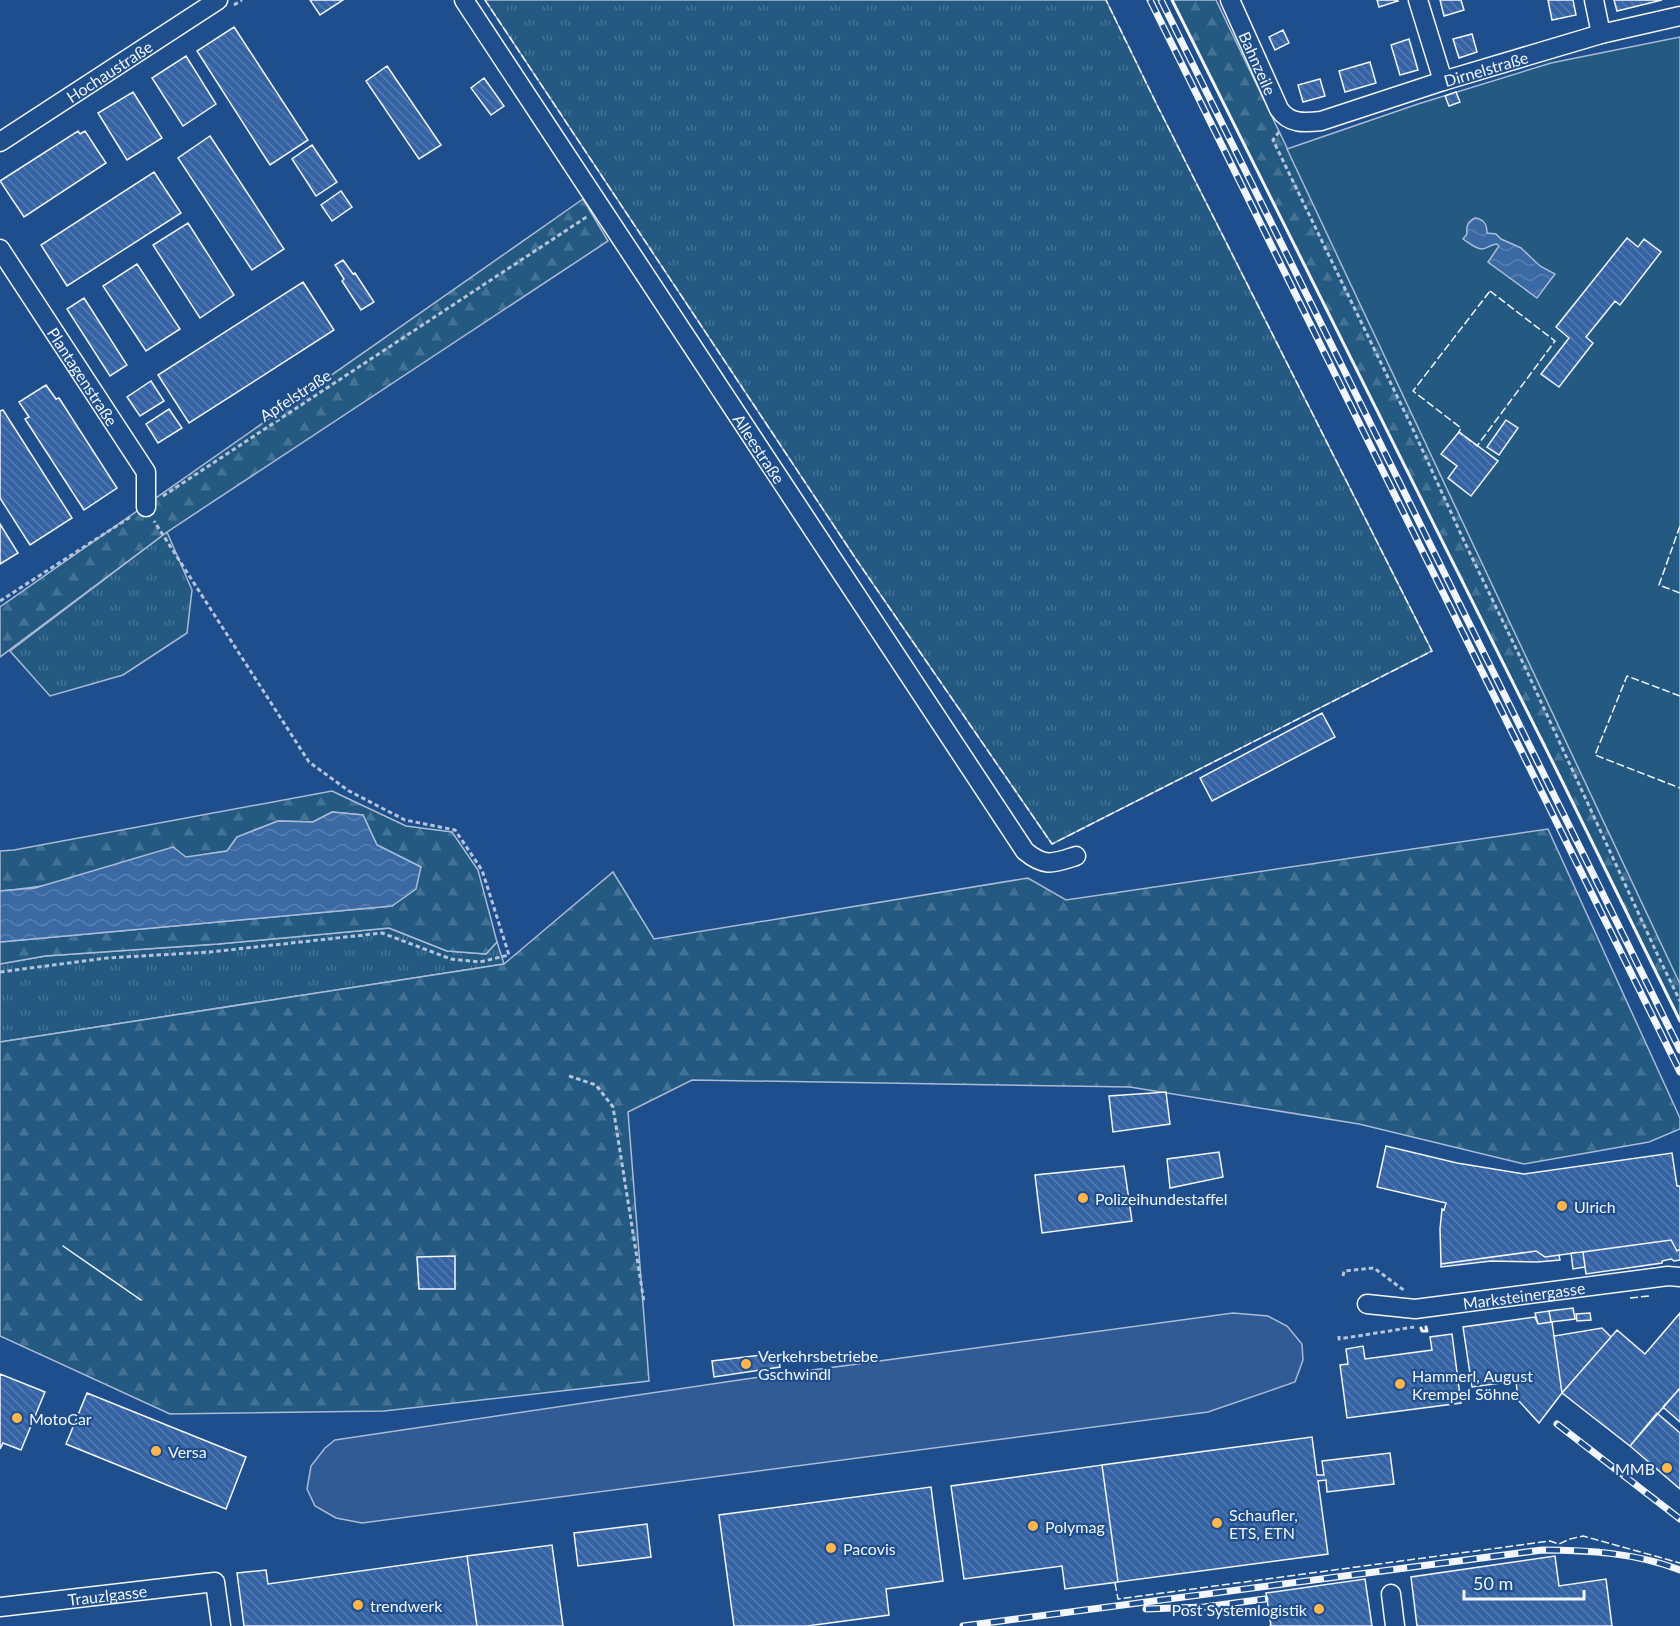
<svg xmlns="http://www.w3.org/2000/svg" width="1680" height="1626" viewBox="0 0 1680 1626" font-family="Lato,sans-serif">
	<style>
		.grass { fill: url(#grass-tufts); stroke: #a8bbd7; stroke-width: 1.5 }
		.forest { fill: url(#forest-firs); stroke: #a8bbd7; stroke-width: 1.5 }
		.green { fill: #245a82; stroke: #a8bbd7; stroke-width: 1.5 }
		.parking { fill: #305b95; stroke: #a8bbd7; stroke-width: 1.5 }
		.water { fill: url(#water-waves); stroke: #a8bbd7; stroke-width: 1.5 }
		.building { fill: url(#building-back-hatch); stroke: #f2f6ff; stroke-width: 1.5 }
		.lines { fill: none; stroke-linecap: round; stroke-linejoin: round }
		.minor-casing { stroke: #f2f6ff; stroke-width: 21 }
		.path { stroke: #b3c4dc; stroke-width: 3; stroke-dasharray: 4.5 3; stroke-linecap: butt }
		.minor { stroke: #1f4e8c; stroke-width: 18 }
		.tram { stroke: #f2f6ff; stroke-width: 1.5 }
		.rail-casing { stroke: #f2f6ff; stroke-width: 7 }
		.rail { stroke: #1f4e8c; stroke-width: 4.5; stroke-dasharray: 14; stroke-linecap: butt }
		.fence { stroke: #f2f6ff; stroke-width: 1.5; stroke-dasharray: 8 3; stroke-linecap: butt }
		.wall { stroke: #f2f6ff; stroke-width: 3 }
		.poi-dot { fill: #ffb74d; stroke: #1f4e8c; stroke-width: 2 }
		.labels { text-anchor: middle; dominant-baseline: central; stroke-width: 4.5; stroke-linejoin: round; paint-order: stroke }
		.street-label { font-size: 16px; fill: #f2f6ff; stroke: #1f4e8c }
		.poi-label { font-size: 16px; fill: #f2f6ff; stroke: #1f4e8c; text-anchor: start }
	</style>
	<defs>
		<pattern id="grass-tufts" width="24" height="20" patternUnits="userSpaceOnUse" patternTransform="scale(1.5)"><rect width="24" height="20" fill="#245a82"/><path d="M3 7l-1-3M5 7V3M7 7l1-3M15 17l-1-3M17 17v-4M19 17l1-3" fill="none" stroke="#447295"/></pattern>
		<pattern id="forest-firs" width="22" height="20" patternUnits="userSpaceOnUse" patternTransform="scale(1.5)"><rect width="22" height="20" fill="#245a82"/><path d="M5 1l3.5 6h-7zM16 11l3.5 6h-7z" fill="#447295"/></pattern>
		<pattern id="water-waves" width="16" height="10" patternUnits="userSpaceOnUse" patternTransform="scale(1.5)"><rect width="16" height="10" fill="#3b69a3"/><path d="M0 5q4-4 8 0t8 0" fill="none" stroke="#587fb1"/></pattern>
		<pattern id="building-back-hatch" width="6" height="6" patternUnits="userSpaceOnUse" patternTransform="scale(1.5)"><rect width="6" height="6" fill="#3563a3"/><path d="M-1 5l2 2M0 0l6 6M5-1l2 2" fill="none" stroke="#537ab1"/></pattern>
	</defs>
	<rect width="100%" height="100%" fill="#1f4e8c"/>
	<path class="grass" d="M485 0H1106L1156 103 1432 651 1052 844 858 562Z
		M167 532 192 590 187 633 123 675 50 696 10 651Z
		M389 928 447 951 486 954 497 942 504 964 0 1042V964L45 956 218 944Z"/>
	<path class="forest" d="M1172 0H1216L1673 953 1680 972V1021L1562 781Z
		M583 199 608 241 167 532 0 657V607Z
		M332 791 406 826 452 832 478 870 497 942 486 954 447 951 389 928 218 944 45 956 0 964V942L392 906 421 867 377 845 363 815 332 812 313 822 278 821 237 837 227 851C151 862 76 885 0 891V851L14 850Z
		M1548 829 1680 1118V1129L1649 1142 1524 1164 1359 1124 1130 1087 692 1080 628 1112 649 1381 384 1411 170 1414 0 1336V1042L504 964 613 872 654 939 1028 878 1066 900Z"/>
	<path class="green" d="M1680 37V984L1287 149 1418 104 1551 63Z"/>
	<path class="parking" d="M1233 1313 1268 1316 1287 1326 1302 1344 1303 1360 1295 1382 1208 1412 362 1523 336 1518 315 1506 307 1489 311 1466 325 1448 335 1440 739 1380Z"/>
	<path class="water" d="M1475 218C1484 219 1487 224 1487 233L1496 234 1501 239 1521 248 1540 266 1555 274 1537 298 1488 262 1499 246 1497 244C1491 244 1487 249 1482 249 1475 249 1469 243 1463 239L1467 234C1466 225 1468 222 1475 218Z
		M332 812 363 815 377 845 421 867 416 889 392 906 0 942V891L35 888 173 847 186 857 227 851 237 837 278 821 313 822Z"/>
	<path class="building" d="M310 0H343L320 15Z
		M1377 0H1397L1398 1 1379 7Z
		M1440 0H1461L1464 10 1444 16Z
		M1548 0H1573L1576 15 1552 20Z
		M1614 0H1662L1617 11Z
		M234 27 308 140 270 165 197 51Z
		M1283 30 1289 43 1275 50 1269 37Z
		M1472 34 1477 52 1459 58 1453 39Z
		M1409 39 1418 70 1400 75 1391 45Z
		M186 56 216 104 183 126 152 78Z
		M1370 62 1376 83 1345 92 1339 71Z
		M387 66 441 145 419 159 366 81Z
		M484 78 504 106 491 115 471 88Z
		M1320 79 1325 96 1303 102 1298 85Z
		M133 92 162 138 127 160 98 113Z
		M1456 92 1460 102 1449 106 1445 96Z
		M78 131 80 134 85 131 106 163 24 217 0 181Z
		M210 136 284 249 252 270 178 158Z
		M312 145 337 182 316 196 292 159Z
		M154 172 181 213 67 286 41 245Z
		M341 191 352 207 332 221 321 205Z
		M188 223 234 295 200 318 153 245Z
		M1627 238 1638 247 1644 239 1661 252 1620 305 1615 301 1586 337 1593 343 1559 387 1541 374 1569 338 1556 327Z
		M343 260 353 274 355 273 374 302 361 310 342 281 344 279 335 265Z
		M137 264 180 329 146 351 103 286Z
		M303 282 334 330 189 423 158 375Z
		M84 298 127 365 110 376 67 309Z
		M151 381 164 401 140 416 127 397Z
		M46 385 56 399 59 398 117 488 84 510 25 419 29 417 19 402Z
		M169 409 182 428 158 443 146 424Z
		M3 410 72 518 30 545 0 498V411Z
		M1506 420 1518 428 1499 455 1487 447Z
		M1459 432 1498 461 1471 496 1448 478 1457 466 1441 454Z
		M0 524 18 553 0 564Z
		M1322 713 1335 737 1212 801 1200 778Z
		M1166 1092 1170 1124 1113 1132 1109 1096Z
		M1386 1146 1457 1163 1524 1174 1672 1153 1677 1186H1680V1249L1677 1251 1671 1240 1545 1257 1536 1251 1441 1264 1440 1229 1442 1209 1444 1210 1446 1203 1377 1187Z
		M1219 1152 1223 1177 1170 1188 1167 1159Z
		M1124 1166 1132 1221 1042 1233 1035 1175Z
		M1671 1240 1677 1251 1680 1249V1260L1674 1261 1671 1259 1662 1261V1263L1586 1274 1583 1252Z
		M1536 1251 1545 1257 1559 1255 1560 1260 1537 1262 1491 1261 1441 1267V1264Z
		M1583 1252 1585 1267 1573 1269 1571 1253Z
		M455 1256V1289H419L417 1257Z
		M1573 1308 1575 1319 1551 1322 1549 1311Z
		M1549 1311 1551 1322 1538 1324 1535 1313Z
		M1590 1313 1591 1320 1577 1321 1576 1314Z
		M1680 1313V1388L1630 1446 1562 1393 1617 1330 1645 1354Z
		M1535 1317 1538 1324 1552 1322 1562 1393 1539 1423 1518 1400 1516 1381 1472 1387 1463 1327Z
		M1602 1328 1611 1337 1562 1393 1554 1336Z
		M1452 1334 1461 1403 1347 1418 1340 1365 1348 1364 1346 1349 1363 1346 1365 1359 1432 1350 1430 1337Z
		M778 1353 780 1367 714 1377 712 1361Z
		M0 1374 45 1392 21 1450 3 1443 0 1449Z
		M1680 1388V1422L1663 1407Z
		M87 1393 246 1457 226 1509 66 1444Z
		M1657 1413 1680 1433V1489L1630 1446Z
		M1312 1437 1317 1475H1324L1322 1461 1390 1453 1394 1484 1327 1492 1326 1480 1318 1481 1328 1554 1118 1582 1102 1465Z
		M1102 1465 1118 1582 1065 1589 1062 1566 964 1579 951 1486Z
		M931 1487 943 1581 886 1589 889 1615 807 1626H734L719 1515Z
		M647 1524 651 1557 578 1566 574 1533Z
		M552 1545 563 1626H477L467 1556Z
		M467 1556 477 1626H244L237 1573 266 1570 268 1584Z
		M1555 1556 1559 1586 1606 1579 1612 1626H1417L1411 1577Z
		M1365 1579 1372 1626H1269H1271L1266 1593Z"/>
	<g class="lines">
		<defs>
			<g id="minor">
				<path id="s1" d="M464 0 1025 851C1045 868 1054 863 1076 856"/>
				<path id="s2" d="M1230 0 1279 109C1289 124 1304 123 1321 121L1443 81 1601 34 1680 16"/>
				<path d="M1418 0 1443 81"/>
				<path d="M1594 0 1601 34"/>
				<path id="s3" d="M0 142 218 0"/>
				<path id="s4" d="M0 249 146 472V507"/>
				<path id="s5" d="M1367 1304 1415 1309 1668 1276 1680 1277"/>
				<path d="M1391 1594 1395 1626"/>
				<path id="s6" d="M0 1607 215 1582 221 1626"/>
			</g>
		</defs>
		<use href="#minor" class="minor-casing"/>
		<path class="path" d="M234 5 242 0
			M1279 132 1273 140 1411 425 1465 543 1524 665 1660 960 1680 1001
			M163 496 588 216
			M0 601 132 516
			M0 972 107 958 210 952 382 933 451 959 480 962 509 955 482 870 455 830 405 820 349 791 309 762 154 521
			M569 1076 596 1085 613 1107 644 1302
			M1343 1276 1344 1271 1374 1268 1405 1291
			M1339 1336V1339L1414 1327"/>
		<use href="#minor" class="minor"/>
		<path class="tram" d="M63 1246 141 1300"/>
		<defs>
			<path id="rail" d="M1150 0 1680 1072
				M1161 0 1680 1050
				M1557 1424 1680 1519
				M1146 1609 1204 1607 1265 1599
				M963 1626 1542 1550C1589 1550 1636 1553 1680 1570"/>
		</defs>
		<use href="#rail" class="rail-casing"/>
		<use href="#rail" class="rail"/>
		<path class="fence" d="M485 0 858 562 1052 844 1432 651 1156 103 1106 0
			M1490 291 1555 341 1477 446 1459 432 1461 428 1413 391Z
			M1680 526 1659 585 1680 593
			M1680 696 1627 676 1595 755 1680 788
			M1630 1298 1649 1296
			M1115 1583 1118 1599 1550 1541 1559 1544 1570 1539 1583 1536 1680 1563"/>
		<path class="wall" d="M1172 0 1562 781 1680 1021
			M1421 1328 1422 1331H1427L1426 1327"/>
	</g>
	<g class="poi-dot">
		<circle cx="1083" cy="1198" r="6"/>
		<circle cx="1562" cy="1206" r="6"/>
		<circle cx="746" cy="1364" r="6"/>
		<circle cx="1400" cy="1384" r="6"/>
		<circle cx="17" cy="1418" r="6"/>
		<circle cx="156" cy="1451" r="6"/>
		<circle cx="1667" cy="1468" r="6"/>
		<circle cx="1217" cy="1523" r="6"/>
		<circle cx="1033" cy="1526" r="6"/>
		<circle cx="831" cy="1548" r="6"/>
		<circle cx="358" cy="1605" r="6"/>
		<circle cx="1319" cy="1609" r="6"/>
	</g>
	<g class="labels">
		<g class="street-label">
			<text stroke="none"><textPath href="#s2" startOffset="69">Bahnzeile</textPath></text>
			<text stroke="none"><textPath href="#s2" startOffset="339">Dirnelstraße</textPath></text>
			<text stroke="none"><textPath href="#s3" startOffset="130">Hochaustraße</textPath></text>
			<text stroke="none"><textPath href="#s4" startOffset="152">Plantagenstraße</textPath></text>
			<text transform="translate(295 395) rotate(-33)">Apfelstraße</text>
			<text stroke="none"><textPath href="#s1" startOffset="537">Alleestraße</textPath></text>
			<text stroke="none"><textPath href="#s5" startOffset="158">Marksteinergasse</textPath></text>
			<text stroke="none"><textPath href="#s6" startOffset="108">Trauzlgasse</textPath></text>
		</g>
		<g class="poi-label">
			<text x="1095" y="1198">Polizeihundestaffel</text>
			<text x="1574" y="1206">Ulrich</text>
			<text x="758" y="1355">Verkehrsbetriebe<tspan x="758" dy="18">Gschwindl</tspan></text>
			<text x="1412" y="1375">Hammerl, August<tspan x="1412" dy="18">Krempel Söhne</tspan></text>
			<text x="29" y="1418">MotoCar</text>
			<text x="168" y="1451">Versa</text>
			<text x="1655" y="1468" text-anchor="end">MMB</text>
			<text x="1229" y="1514">Schaufler,<tspan x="1229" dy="18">ETS, ETN</tspan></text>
			<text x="1045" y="1526">Polymag</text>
			<text x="843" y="1548">Pacovis</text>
			<text x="370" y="1605">trendwerk</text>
			<text x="1307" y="1609" text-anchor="end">Post Systemlogistik</text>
		</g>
	</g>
	<path d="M1464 1590v9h120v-9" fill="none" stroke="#f2f6ff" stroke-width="3"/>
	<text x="1473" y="1590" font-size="18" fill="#f2f6ff" stroke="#1f4e8c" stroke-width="4.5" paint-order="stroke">50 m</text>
</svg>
